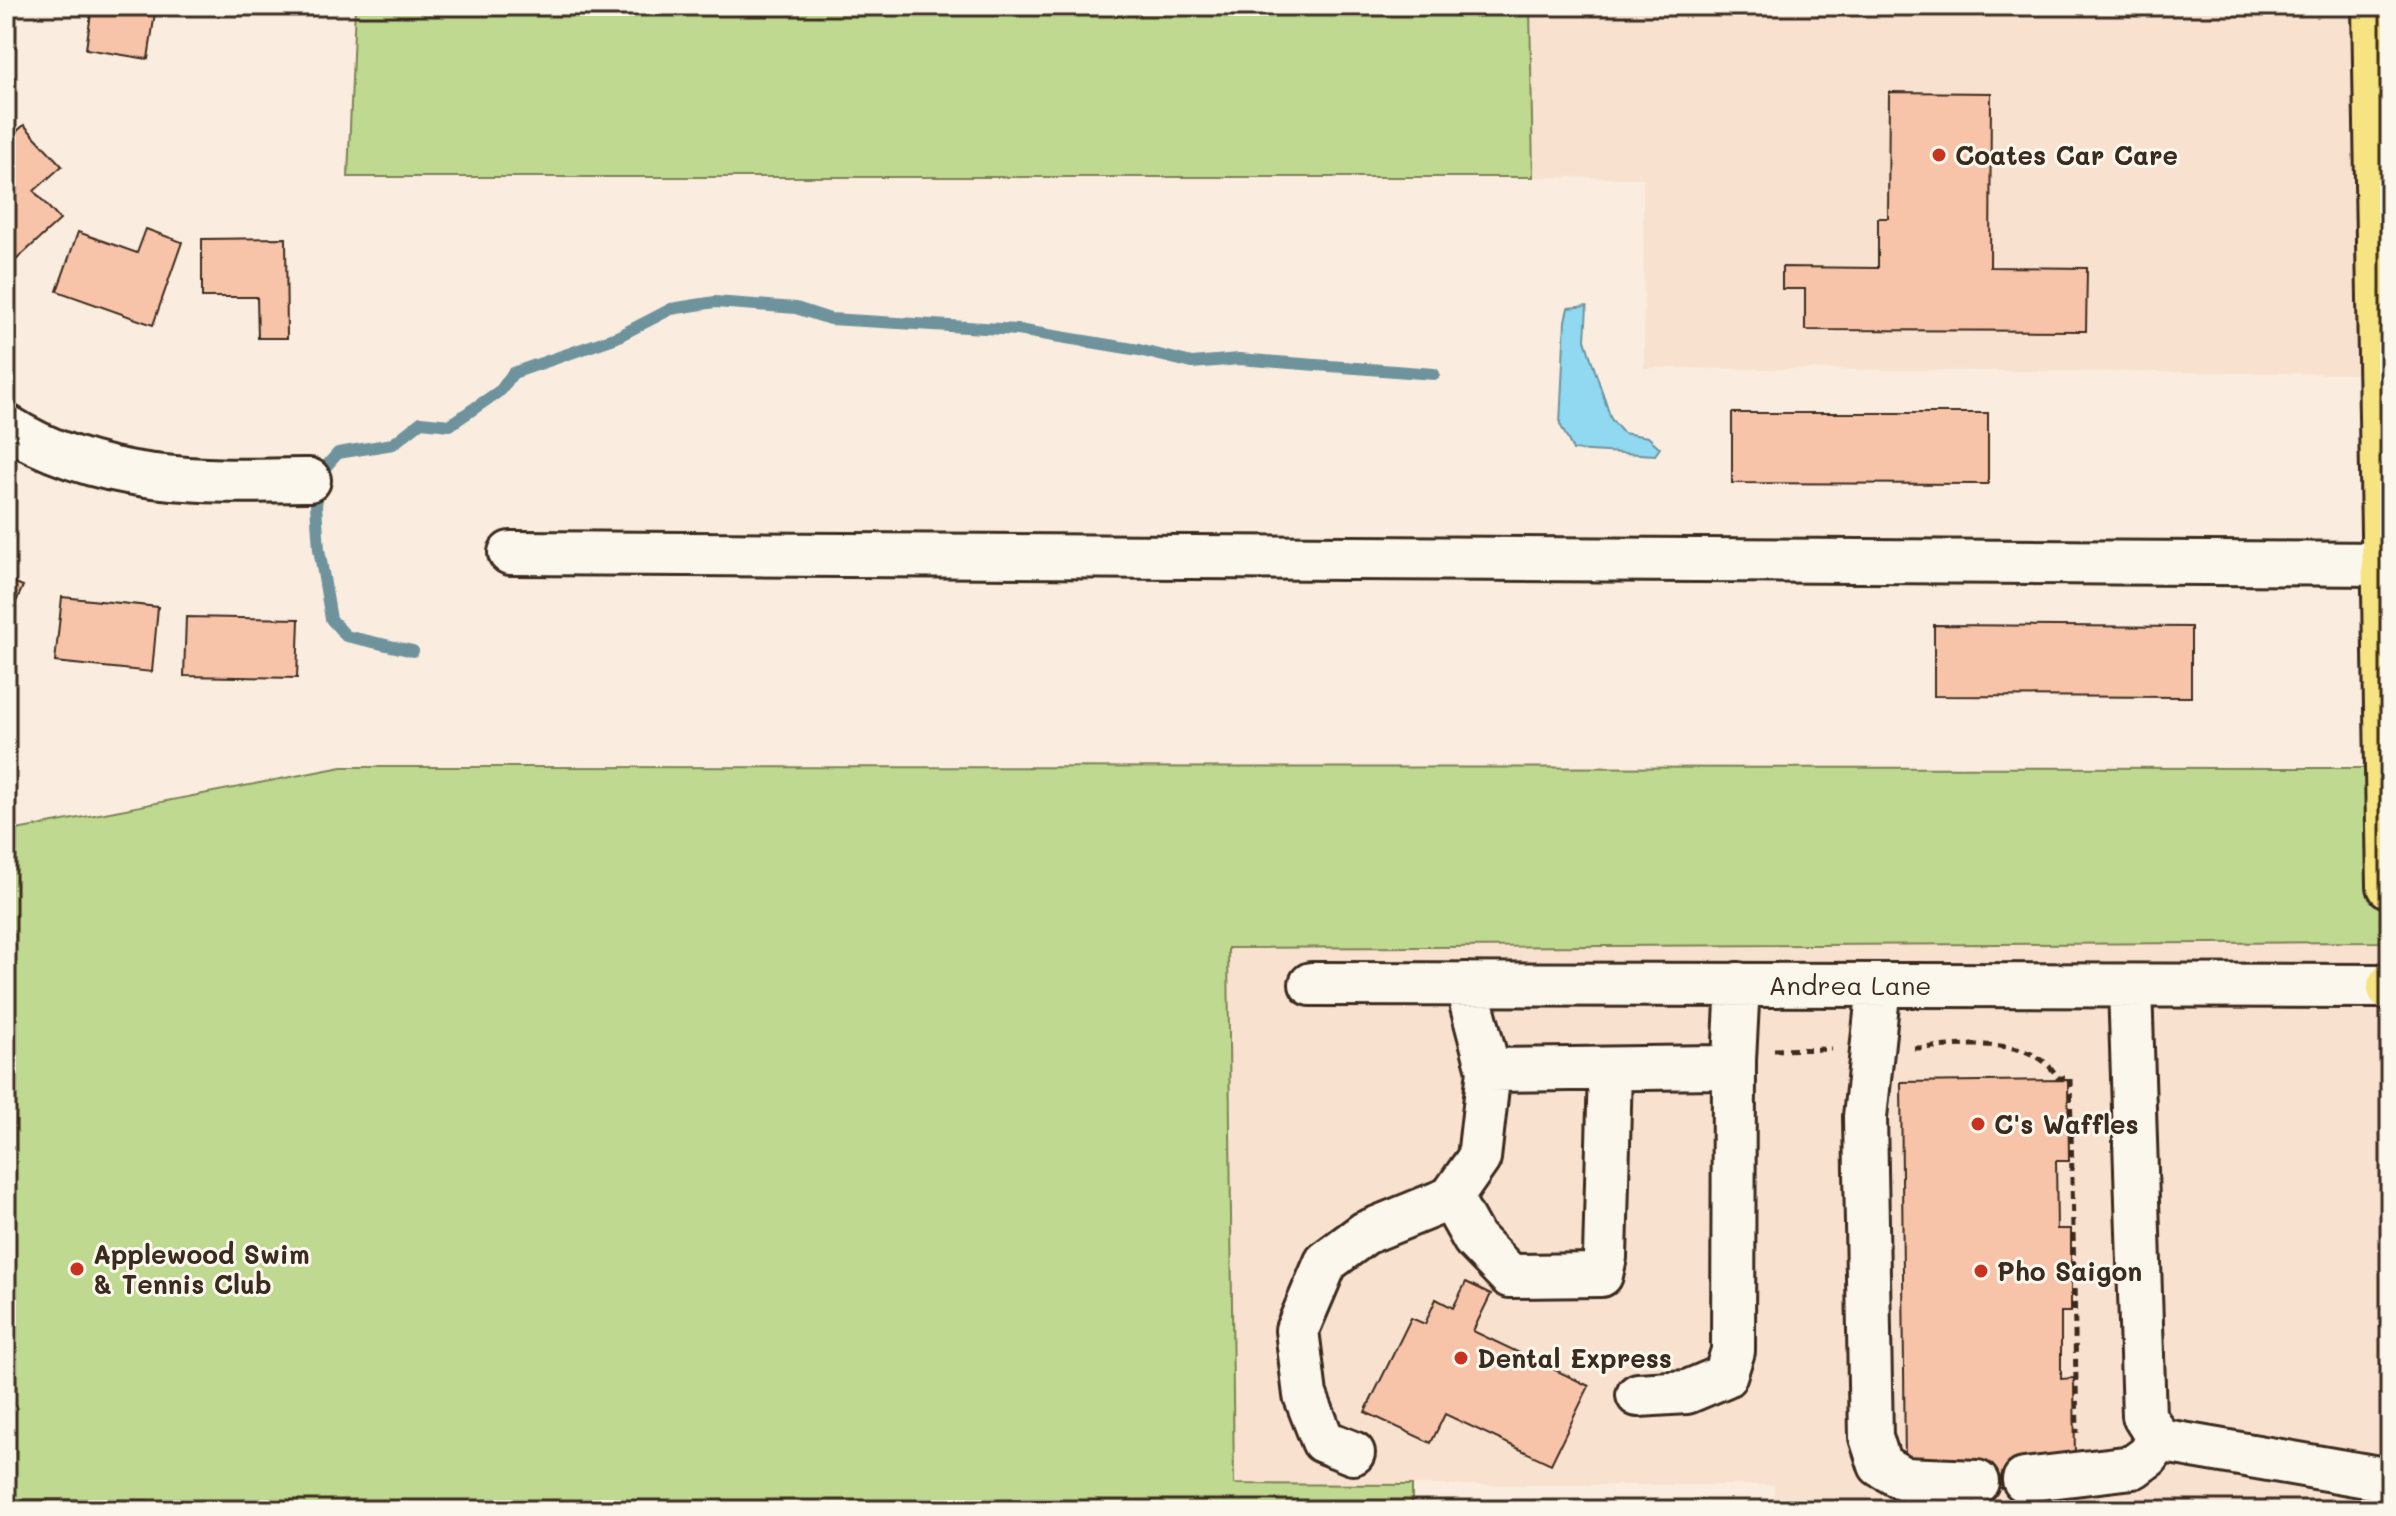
<svg xmlns="http://www.w3.org/2000/svg" width="2396" height="1516" viewBox="0 0 2396 1516" font-family="Mali,sans-serif">
	<style>
		.built { fill: #f9e1cf }
		.green { fill: #bfd990; stroke: #7d8257; stroke-width: 2 }
		.water { fill: #90d9f1; stroke: #6e939d; stroke-width: 2 }
		.lines { fill: none; stroke-linecap: round; stroke-linejoin: round }
		.stream { stroke: #6e939d; stroke-width: 12 }
		.building { fill: #f8c4a9; stroke: #3b2a1e; stroke-width: 2 }
		.minor-casing { stroke: #3b2a1e; stroke-width: 48 }
		.major-casing { stroke: #3b2a1e; stroke-width: 50 }
		.path { stroke: #3b2a1e; stroke-width: 5; stroke-dasharray: 8 6; stroke-linecap: butt }
		.minor { stroke: #fbf7ec; stroke-width: 42 }
		.major { stroke: #f6e381; stroke-width: 44 }
		.poi-dot { fill: #c8321e; stroke: #fbf7ec; stroke-width: 3 }
		.labels { text-anchor: middle; dominant-baseline: central; stroke-width: 6; stroke-linejoin: round; paint-order: stroke }
		.poi-label { font-size: 26px; font-weight: bold; fill: #3b2a1e; stroke: #fbf7ec; text-anchor: start }
		.street-label { font-size: 26px; fill: #3b2a1e; stroke: #fbf7ec }
	</style>
	<rect width="100%" height="100%" fill="#faeddf"/>
	<filter id="ink" filterUnits="userSpaceOnUse"><feTurbulence type="fractalNoise" baseFrequency=".0125" numOctaves="2"/><feDisplacementMap in="SourceGraphic" scale="16" xChannelSelector="R" yChannelSelector="G"/><feConvolveMatrix kernelMatrix="1 2 1 2 8 2 1 2 1" color-interpolation-filters="sRGB"/></filter>
	<g filter="url(#ink)">
		<path class="built" d="M1530 6H2390L2381 374 1644 368 1643 178 1533 177Z
			M2390 942V1510H1775L1774 1485H1234L1228 948Z"/>
		<path class="green" d="M355 6H1530L1533 177H348Z
			M2390 716V942L1228 948 1234 1484 1412 1485V1510H155L147 1500 6 1499V832L342 767 2387 768Z"/>
		<path class="water" d="M1587 306 1585 340 1611 419 1623 433 1648 437 1660 448 1655 455 1573 450 1560 424 1565 321 1568 308Z"/>
		<g class="lines">
			<path class="stream" d="M413 651 346 636 331 619 319 549 316 505 321 472 338 453 393 444 421 422 450 425 501 390 513 373 617 337 671 309 715 302 796 308 830 319 1018 330 1139 350 1192 363 1239 359 1434 374"/>
		</g>
		<path class="building" d="M92 6H156L148 59 86 49Z
			M1889 92 1991 93 1990 267 2087 268 2086 331 1805 330V289H1782V267L1878 268V218H1888Z
			M24 125 62 166 34 191 60 220 16 260 6 248V141Z
			M146 229 182 242 153 325 57 291 78 232 137 253Z
			M286 238 287 338H258L257 297H202V239Z
			M1732 413H1988V484L1732 483Z
			M6 579 23 586 6 625Z
			M62 597 158 607 152 672 55 662Z
			M186 617 299 619 297 678 184 676Z
			M1934 625 2191 627V697L1934 696Z
			M2068 1080 2069 1161H2056L2057 1229H2071V1312H2061V1379L2074 1378 2075 1462 2022 1488H1982L1905 1465 1901 1082Z
			M1466 1282 1491 1294 1473 1331 1589 1386 1551 1464 1445 1414 1431 1443 1365 1412 1411 1318 1425 1324 1436 1299 1453 1308Z"/>
		<g class="lines">
			<defs>
				<path id="minor" d="M6 426C98 485 205 482 309 480
					M510 553 2385 564
					M1311 984 2390 986
					M1879 985 1865 1117 1871 1437 1880 1465 1904 1479 1977 1482
					M2130 986 2144 1416 2159 1440 2390 1480
					M1489 1070 1717 1067 1734 1060 1738 984
					M1451 1198 1474 1239 1510 1276 1601 1275 1605 1257 1610 1069
					M1638 1395 1687 1392 1725 1376 1733 1351 1734 1060
					M1353 1453 1323 1441 1305 1395 1297 1330 1326 1262 1365 1233 1451 1198 1479 1158 1489 1070 1466 984
					M2024 1480 2133 1467 2148 1456 2159 1440"/>
				<path id="major" d="M2375 6 2390 886
					M2390 986V988"/>
			</defs>
			<use href="#minor" class="minor-casing"/>
			<use href="#major" class="major-casing"/>
			<path class="path" d="M1914 1048C1959 1047 2032 1032 2058 1078H2070L2077 1433
				M1774 1050 1832 1049"/>
			<use href="#minor" class="minor"/>
			<use href="#major" class="major"/>
		</g>
	</g>
	<g class="poi-dot">
		<circle cx="1939" cy="155" r="8"/>
		<circle cx="1978" cy="1124" r="8"/>
		<circle cx="77" cy="1269" r="8"/>
		<circle cx="1981" cy="1271" r="8"/>
		<circle cx="1461" cy="1358" r="8"/>
	</g>
	<g class="labels">
		<g class="poi-label">
			<text x="1955" y="155">Coates Car Care</text>
			<text x="1994" y="1124">C's Waffles</text>
			<text x="93" y="1254">Applewood Swim<tspan x="93" dy="30">&amp; Tennis Club</tspan></text>
			<text x="1997" y="1271">Pho Saigon</text>
			<text x="1477" y="1358">Dental Express</text>
		</g>
		<g class="street-label">
			<text x="1850" y="985">Andrea Lane</text>
		</g>
	</g>
	<rect width="2396" height="1516" fill="none" stroke="#fbf7ec" stroke-width="32"/>
	<rect x="16" y="16" width="2364" height="1484" fill="none" stroke="#3b2a1e" stroke-width="3" filter="url(#ink)"/>
</svg>
